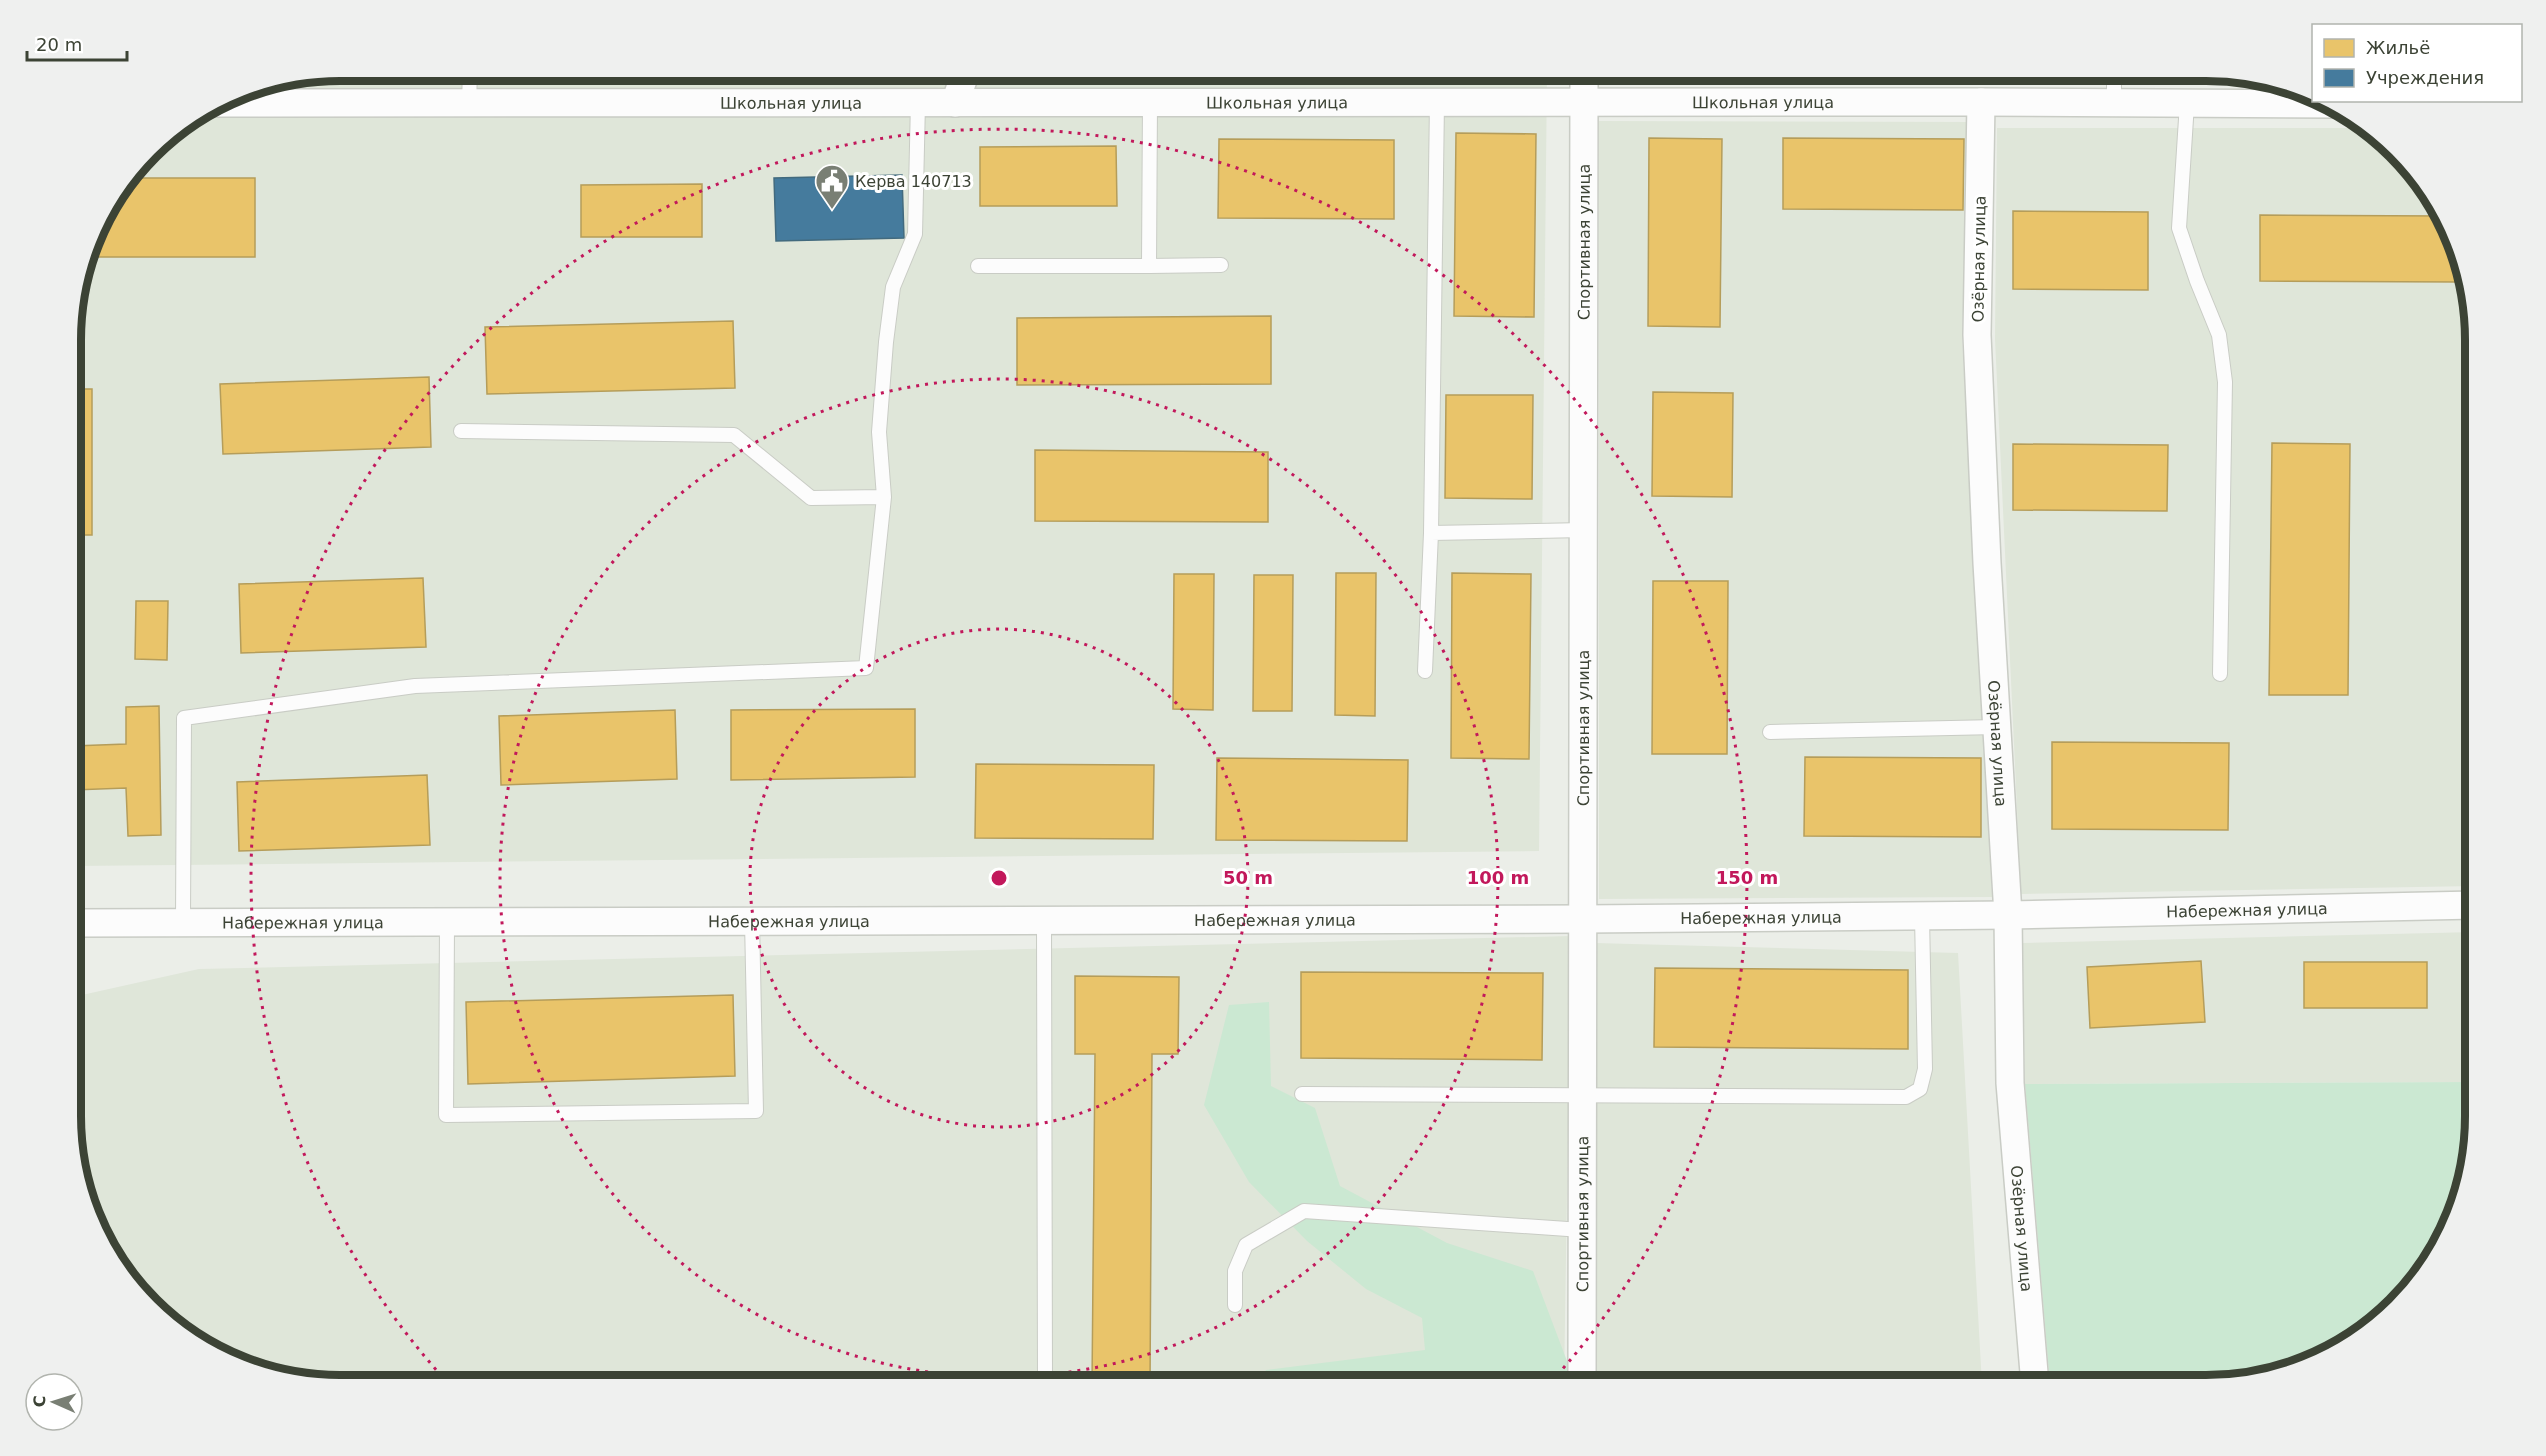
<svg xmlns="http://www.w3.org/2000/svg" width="2546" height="1456" viewBox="0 0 2546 1456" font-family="'DejaVu Sans',sans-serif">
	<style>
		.residential { fill: #dfe6d9 }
		.green { fill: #cbe8d2 }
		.homes { fill: #e9c46a; stroke: #b59d5a; stroke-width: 1.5 }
		.public { fill: #457b9d; stroke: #426a7e; stroke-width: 1.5 }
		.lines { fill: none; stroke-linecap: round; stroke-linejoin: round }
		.lane-casing { stroke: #c9ccc5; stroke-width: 16 }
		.street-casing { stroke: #c9ccc5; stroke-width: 30 }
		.lane { stroke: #fcfcfc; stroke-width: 14 }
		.street { stroke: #fcfcfc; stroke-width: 27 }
		.ring { fill: none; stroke: #c2185b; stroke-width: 3; stroke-dasharray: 3 6 }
		.labels { text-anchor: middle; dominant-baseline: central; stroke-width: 6; stroke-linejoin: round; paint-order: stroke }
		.street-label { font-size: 16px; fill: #3c4335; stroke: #fff }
		.poi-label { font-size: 16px; fill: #3c4335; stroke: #fff; text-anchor: start }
		.rim { fill: none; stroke: #3c4335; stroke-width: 8 }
		.centre { fill: #c2185b; stroke: #fff; stroke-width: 3 }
		.ring-label { font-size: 18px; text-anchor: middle; font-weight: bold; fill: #c2185b; stroke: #fff; stroke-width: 6; stroke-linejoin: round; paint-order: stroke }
	</style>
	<rect width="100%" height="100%" fill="#ebeee8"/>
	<path class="residential" d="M340 71H1547L1539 851 73 866V305L98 220 162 138 237 91Z
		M1621 71H2053L1621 76Z
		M1599 121 1970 122 1962 339 1992 897 1599 899Z
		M1997 128H2363L2430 190 2461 254 2475 322V886L2021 894 1995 339Z
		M2475 932V1082L2025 1084 2023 943Z
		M1571 936 1564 1385H339L270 1376 205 1350 116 1266 73 1151V997L199 969Z
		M1595 943 1958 953 1982 1385H1595Z"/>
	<path class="green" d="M1269 1002 1271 1086 1315 1108 1340 1186 1447 1243 1533 1271 1576 1385H1258L1266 1370 1425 1350 1422 1318 1366 1289 1307 1241 1249 1182 1204 1105 1229 1005Z
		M2475 1082V1133L2440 1251 2356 1340 2292 1371 2223 1385H2050L2025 1084Z"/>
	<path class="homes" d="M1456 133 1536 134 1534 317 1454 316Z
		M1649 138 1722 139 1720 327 1648 326Z
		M1783 138 1964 139 1963 210 1783 209Z
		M1219 139 1394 140V219L1218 218Z
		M1116 146 1117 206H980V147Z
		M131 178H255V257H87L98 220Z
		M702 184V237H581V185Z
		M2013 211 2148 212V290L2013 289Z
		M2260 215 2443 216 2459 250V282L2260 281Z
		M1271 316V384L1017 385V318Z
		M733 321 735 388 487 394 485 327Z
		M429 377 431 447 223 454 220 384Z
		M73 389H92V535H73Z
		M1653 392 1733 393 1732 497 1652 496Z
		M1446 395H1533L1532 499 1445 498Z
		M2272 443 2350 444 2348 695H2269Z
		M2013 444 2168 445 2167 511 2013 510Z
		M1035 450 1268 452V522L1035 521Z
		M1336 573H1376L1375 716 1335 715Z
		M1452 573 1531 574 1529 759 1451 758Z
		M1174 574H1214L1213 710 1173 709Z
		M1254 575H1293L1292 711H1253Z
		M423 578 426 647 241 653 239 584Z
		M1653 581H1728L1727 754H1652Z
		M136 601H168L167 660 135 659Z
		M159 706 161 835 128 836 126 788 73 790V746L126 744V707Z
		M915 709V777L731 780V710Z
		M675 710 677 779 501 785 499 716Z
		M2052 742 2229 743 2228 830 2052 829Z
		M1805 757 1981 758V837L1804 836Z
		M1217 758 1408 760 1407 841 1216 840Z
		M976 764 1154 765 1153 839 975 838Z
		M427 775 430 845 239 851 237 782Z
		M2201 961 2205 1022 2090 1028 2087 967Z
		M2304 962H2427V1008H2304Z
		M1655 968 1908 970V1049L1654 1047Z
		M1301 972 1543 973 1542 1060 1301 1058Z
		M1075 976 1179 977 1178 1054H1152L1150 1385H1092L1095 1054H1075Z
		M733 995 735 1076 468 1084 466 1002Z"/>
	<path class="public" d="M902 175 904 238 776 241 774 178Z"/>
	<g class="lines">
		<defs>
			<path id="lane" d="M2114 71V103
				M469 103 470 71
				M2187 103 2179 228 2197 281 2219 335 2225 382 2220 674
				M978 266H1149L1150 102
				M1149 266 1221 265
				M461 431 734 435 811 498 884 497 879 432 886 342 893 287 915 234 918 102
				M1431 533 1437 102
				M1425 671 1431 533 1584 530
				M1770 732 1997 727
				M1044 920 1045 1385
				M183 922 184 718 415 686 866 668 884 497
				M447 922 446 1115 756 1111 752 921
				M1302 1094 1906 1097 1920 1089 1925 1069 1922 916
				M1235 1305V1271L1246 1245 1304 1211 1582 1230"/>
			<g id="street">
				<path id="s1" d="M1981 102 1977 335 1987 563 2008 915 2010 1083 2035 1385"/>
				<path id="s2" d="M218 103 1981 102 2336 104"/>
				<path d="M955 103 966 71"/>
				<path id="s3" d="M73 923 1584 919 2008 915 2475 905"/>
				<path id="s4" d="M1582 1385 1584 71"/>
			</g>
		</defs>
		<use href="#lane" class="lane-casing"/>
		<use href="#street" class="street-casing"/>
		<use href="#lane" class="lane"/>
		<use href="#street" class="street"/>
	</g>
	<g class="ring">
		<circle cx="999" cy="878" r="249"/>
		<circle cx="999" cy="878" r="499"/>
		<path d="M448 1383A748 748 0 1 1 1550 1383"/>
	</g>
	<defs>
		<symbol id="civic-pin" viewBox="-11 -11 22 30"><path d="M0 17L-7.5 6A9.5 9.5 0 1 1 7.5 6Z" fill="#797f74" stroke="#fff"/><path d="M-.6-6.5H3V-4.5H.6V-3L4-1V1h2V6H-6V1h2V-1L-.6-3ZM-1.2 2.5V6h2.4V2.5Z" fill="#fff"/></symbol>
	</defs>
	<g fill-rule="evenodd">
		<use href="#civic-pin" x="813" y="162" width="38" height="52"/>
	</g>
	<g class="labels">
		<g class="street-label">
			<text stroke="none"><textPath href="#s2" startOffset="573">Школьная улица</textPath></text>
			<text stroke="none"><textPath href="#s2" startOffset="1059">Школьная улица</textPath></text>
			<text stroke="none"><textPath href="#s2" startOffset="1545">Школьная улица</textPath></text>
			<text stroke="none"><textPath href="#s4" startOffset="1143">Спортивная улица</textPath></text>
			<text transform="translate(1979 259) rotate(-89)">Озёрная улица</text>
			<text stroke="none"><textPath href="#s4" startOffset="657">Спортивная улица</textPath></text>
			<text stroke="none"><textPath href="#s1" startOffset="642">Озёрная улица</textPath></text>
			<text stroke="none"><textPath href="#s3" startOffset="2174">Набережная улица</textPath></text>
			<text stroke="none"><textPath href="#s3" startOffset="1688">Набережная улица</textPath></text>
			<text stroke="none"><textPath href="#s3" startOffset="1202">Набережная улица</textPath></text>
			<text stroke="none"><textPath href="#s3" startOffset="716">Набережная улица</textPath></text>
			<text stroke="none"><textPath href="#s3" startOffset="230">Набережная улица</textPath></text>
			<text stroke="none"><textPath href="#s4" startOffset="171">Спортивная улица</textPath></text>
			<text stroke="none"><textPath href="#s1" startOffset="1128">Озёрная улица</textPath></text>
		</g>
		<g class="poi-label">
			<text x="855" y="181">Керва 140713</text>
		</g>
	</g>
	<path d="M0 0H2546V1456H0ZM340 81H2206A259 259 0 0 1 2465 340V1116A259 259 0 0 1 2206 1375H340A259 259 0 0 1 81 1116V340A259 259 0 0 1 340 81Z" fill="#eff0ef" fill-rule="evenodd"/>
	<path class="rim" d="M340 81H2206A259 259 0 0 1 2465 340V1116A259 259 0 0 1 2206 1375H340A259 259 0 0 1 81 1116V340A259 259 0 0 1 340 81Z"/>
	<circle cx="999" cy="878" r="9" class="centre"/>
	<g class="ring-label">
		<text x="1248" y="884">50 m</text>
		<text x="1498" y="884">100 m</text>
		<text x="1747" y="884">150 m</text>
	</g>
	<rect x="2312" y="24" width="210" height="78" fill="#ffffff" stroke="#b1b4ae" stroke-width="1.5"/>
	<rect x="2324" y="39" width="30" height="18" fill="#e9c46a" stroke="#b1b4ae" stroke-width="1.5"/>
	<text x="2366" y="54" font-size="18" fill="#3c4335">Жильё</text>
	<rect x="2324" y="69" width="30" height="18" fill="#457b9d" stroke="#b1b4ae" stroke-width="1.5"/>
	<text x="2366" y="84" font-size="18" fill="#3c4335">Учреждения</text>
	<g transform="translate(54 1402) rotate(273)"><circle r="28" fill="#ffffff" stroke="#b1b4ae" stroke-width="1.5"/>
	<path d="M0-4.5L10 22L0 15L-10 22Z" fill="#797f74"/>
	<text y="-9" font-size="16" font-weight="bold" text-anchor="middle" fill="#3c4335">С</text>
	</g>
	<path d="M27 51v9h100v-9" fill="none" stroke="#3c4335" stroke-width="3"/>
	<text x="36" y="51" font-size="18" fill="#3c4335" stroke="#ffffff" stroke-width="4.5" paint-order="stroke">20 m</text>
</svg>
